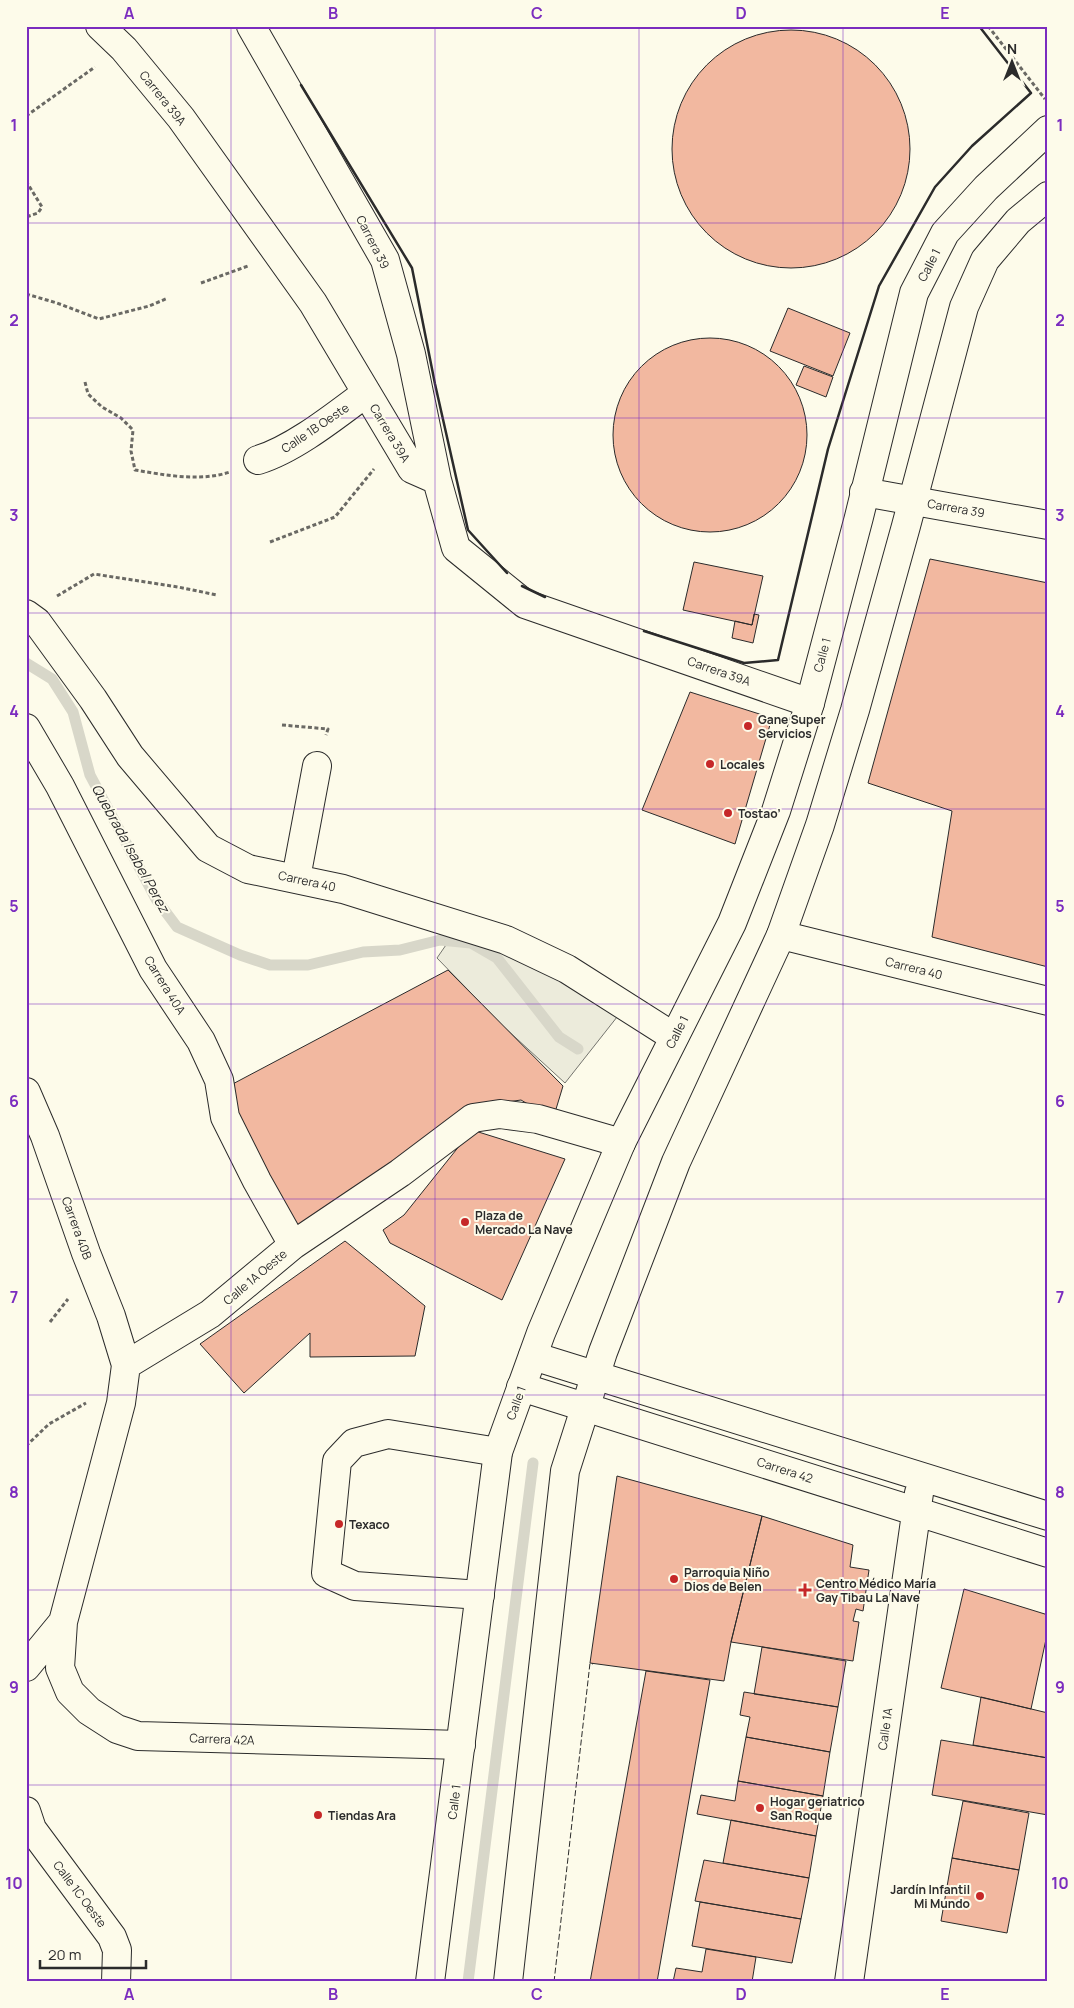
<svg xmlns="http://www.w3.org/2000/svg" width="1074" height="2008" viewBox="0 0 1074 2008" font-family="Manrope,sans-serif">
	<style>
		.green { fill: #ecebdb; stroke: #74746e }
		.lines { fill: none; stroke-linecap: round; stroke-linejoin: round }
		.stream { stroke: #d8d7c9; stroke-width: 11 }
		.building { fill: #f2b8a0; stroke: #2b2b2b }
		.minor-casing { stroke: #2b2b2b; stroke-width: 30 }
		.major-casing { stroke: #2b2b2b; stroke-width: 30 }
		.path { stroke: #6a6964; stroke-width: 3; stroke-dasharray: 4 2.5; stroke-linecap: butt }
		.minor { stroke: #fdfbea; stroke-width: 28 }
		.major { stroke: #fdfbea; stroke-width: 28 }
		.fence { stroke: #2b2b2b; stroke-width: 1; stroke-dasharray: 6 2.5; stroke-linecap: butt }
		.wall { stroke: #2b2b2b; stroke-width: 2.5 }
		.grid { fill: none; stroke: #7b2cbf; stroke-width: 1; stroke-opacity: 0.55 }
		.poi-dot { fill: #c62828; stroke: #fdfbea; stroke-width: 2 }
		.labels { text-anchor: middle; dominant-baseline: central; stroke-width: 4; stroke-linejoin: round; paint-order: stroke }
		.street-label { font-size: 12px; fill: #2b2b2b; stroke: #fdfbea }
		.poi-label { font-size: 12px; font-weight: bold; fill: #2b2b2b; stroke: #fdfbea; text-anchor: start }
		.water-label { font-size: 14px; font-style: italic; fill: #2b2b2b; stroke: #fdfbea }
		.neatline { fill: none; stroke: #7b2cbf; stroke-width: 2 }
		.grid-label { font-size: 16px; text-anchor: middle; font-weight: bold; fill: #7b2cbf }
	</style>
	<rect width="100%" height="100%" fill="#fdfbea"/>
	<path class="green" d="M457 929 621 1012 565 1083 504 1027 437 958Z"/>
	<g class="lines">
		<path class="stream" d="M26 663 52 679 73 712 90 775 156 899 177 927 240 955 270 965H308L363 952 400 950 440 940 471 943 497 958 559 1037 578 1049
			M468 1982 533 1463"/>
	</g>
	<path class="building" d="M672 149a119 119 0 1 1 238 0a119 119 0 1 1-238 0Z
		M788 308 850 333 833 376 770 351Z
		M613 435a97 97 0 1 1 194 0a97 97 0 1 1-194 0Z
		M804 366 833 377 826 397 796 385Z
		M930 559 1048 583V967L932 937 952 811 868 783Z
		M694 562 763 576 752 625 683 610Z
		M754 614 759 615 753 643 732 638 735 621 752 625Z
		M690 692 772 718 735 844 642 810Z
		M448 970 563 1086 553 1119 521 1100 486 1105 292 1234 230 1114 227 1087Z
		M472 1130 565 1159 502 1300 390 1243 383 1230 404 1215Z
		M345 1241 425 1306 415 1356 310 1357V1333L244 1393 200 1344Z
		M617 1476 762 1516 731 1642 724 1681 590 1663Z
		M762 1516 853 1545 850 1567 869 1570 863 1611 856 1609 853 1621 859 1622 853 1661 731 1642Z
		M964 1589 1048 1615V1630L1031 1709 941 1688Z
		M762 1647 846 1661 838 1707 754 1694Z
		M646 1671 710 1680 657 1982H590Z
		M744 1692 838 1707 830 1752 746 1737 750 1717 740 1715Z
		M981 1697 1048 1713V1758L973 1745Z
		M746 1737 830 1752 823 1796 738 1781Z
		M941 1740 1048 1758V1815L932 1795Z
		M738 1781 823 1796 816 1836 697 1814 701 1795 735 1801Z
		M963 1801 1029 1813 1019 1870 952 1858Z
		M731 1820 816 1836 809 1878 723 1863Z
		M952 1858 1019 1870 1007 1933 941 1921Z
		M704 1860 809 1878 801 1919 695 1901Z
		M700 1902 801 1919 792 1963 692 1946Z
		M706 1949 756 1957 752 1982H673L676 1968 702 1972Z"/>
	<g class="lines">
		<defs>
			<path id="minor" d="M100 26 124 49 181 118 313 303 412 469 437 480 456 548 525 604 810 703
				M251 26 385 260 411 354 437 480
				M258 460C294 449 335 416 366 393
				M864 492 1048 525
				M26 614 37 622 93 699 130 756 208 848 248 869 343 889 506 940 567 969 674 1037
				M26 728 60 786 153 969 201 1041 219 1080 225 1117 257 1181 293 1245
				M296 878 317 766
				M781 935 1048 1001
				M26 1092 45 1136 86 1253 111 1316 126 1365 121 1403 63 1622 60 1668 70 1692 89 1711 117 1729 138 1736 461 1745
				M533 1356 1048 1516
				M126 1365 210 1314 293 1245 400 1173 473 1118 500 1114 538 1119 621 1143
				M521 1387 1048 1553
				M480 1595 355 1586 326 1573 337 1461 354 1443 388 1434 498 1452
				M26 1667 63 1622
				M26 1811 32 1829 112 1937 117 1950 116 1982
				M849 1982 919 1493"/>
			<path id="major" d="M430 1982 498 1452 541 1333 621 1143 732 923 776 811 810 703 859 517 914 293 945 233 986 188 1048 130
				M508 1982 565 1471 603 1352 676 1162 781 935 820 825 855 710 906 526 964 307 985 260 1018 221 1048 196"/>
		</defs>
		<use href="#minor" class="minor-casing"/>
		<use href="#major" class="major-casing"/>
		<path class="path" d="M988 26 1045 99
			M26 116 95 67
			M26 181 42 207 38 213 26 217
			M201 283 248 266
			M26 294 57 303 99 319 149 306 168 298
			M85 382 88 394 102 407 121 418 133 430 131 451 135 470C165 475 200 482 230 472
			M270 542 335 517 374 469
			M57 596 94 574 178 587 217 595
			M282 725 328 729 326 735
			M50 1322 68 1299
			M26 1446 49 1424 86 1403"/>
		<use href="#minor" class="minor"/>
		<use href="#major" class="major"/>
		<path class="fence" d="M554 1982 590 1663 593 1664"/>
		<path class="wall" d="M301 85 412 268 435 384 468 530 507 573
			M522 586 545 597
			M644 631 744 663 778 660 828 449 879 286 935 187 972 146 1031 93 979 26"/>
	</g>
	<path class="grid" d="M231 26V1982M435 26V1982M639 26V1982M843 26V1982M26 223H1048M26 418H1048M26 613H1048M26 809H1048M26 1004H1048M26 1199H1048M26 1395H1048M26 1590H1048M26 1785H1048"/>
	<g class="poi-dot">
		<circle cx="748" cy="726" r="5"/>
		<circle cx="710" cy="764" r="5"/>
		<circle cx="728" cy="813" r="5"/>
		<circle cx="465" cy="1222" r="5"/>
		<circle cx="339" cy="1524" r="5"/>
		<circle cx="674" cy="1579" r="5"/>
		<path d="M802.5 1582.5h5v5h5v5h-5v5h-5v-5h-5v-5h5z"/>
		<circle cx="760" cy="1808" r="5"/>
		<circle cx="318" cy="1815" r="5"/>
		<circle cx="980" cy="1896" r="5"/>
	</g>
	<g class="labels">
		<g class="street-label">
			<text transform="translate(163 98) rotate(51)">Carrera 39A</text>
			<text transform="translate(373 242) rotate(63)">Carrera 39</text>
			<text transform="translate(929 265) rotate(-63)">Calle 1</text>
			<text transform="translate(315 428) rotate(-34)">Calle 1B Oeste</text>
			<text transform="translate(390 433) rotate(59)">Carrera 39A</text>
			<text transform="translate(956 508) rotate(10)">Carrera 39</text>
			<text transform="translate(822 655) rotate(-75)">Calle 1</text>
			<text transform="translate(719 671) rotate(19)">Carrera 39A</text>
			<text transform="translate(307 881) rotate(12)">Carrera 40</text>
			<text transform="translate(914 968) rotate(14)">Carrera 40</text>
			<text transform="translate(165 985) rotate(58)">Carrera 40A</text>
			<text transform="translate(677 1032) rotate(-63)">Calle 1</text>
			<text transform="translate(77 1228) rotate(70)">Carrera 40B</text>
			<text transform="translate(255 1277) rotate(-40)">Calle 1A Oeste</text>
			<text transform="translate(516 1403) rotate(-70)">Calle 1</text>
			<text transform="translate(785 1470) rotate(18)">Carrera 42</text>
			<text transform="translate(885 1729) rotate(-82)">Calle 1A</text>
			<text transform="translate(222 1739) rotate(2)">Carrera 42A</text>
			<text transform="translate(454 1802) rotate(-83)">Calle 1</text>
			<text transform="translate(80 1894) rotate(53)">Calle 1C Oeste</text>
		</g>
		<g class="poi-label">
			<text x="758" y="719">Gane Super<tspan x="758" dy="14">Servicios</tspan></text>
			<text x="720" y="764">Locales</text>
			<text x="738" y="813">Tostao’</text>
			<text x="475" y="1215">Plaza de<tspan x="475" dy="14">Mercado La Nave</tspan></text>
			<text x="349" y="1524">Texaco</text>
			<text x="684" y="1572">Parroquia Niño<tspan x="684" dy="14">Dios de Belen</tspan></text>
			<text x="816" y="1583">Centro Médico María<tspan x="816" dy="14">Gay Tibau La Nave</tspan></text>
			<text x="770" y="1801">Hogar geriatrico<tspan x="770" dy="14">San Roque</tspan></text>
			<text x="328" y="1815">Tiendas Ara</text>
			<text x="970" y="1889" text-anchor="end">Jardín Infantil<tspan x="970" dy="14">Mi Mundo</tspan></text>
		</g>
		<g class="water-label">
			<text transform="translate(131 848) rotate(61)">Quebrada Isabel Perez</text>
		</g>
	</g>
	<rect width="1074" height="2008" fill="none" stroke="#fdfbea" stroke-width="55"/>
	<g transform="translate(1012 62)" stroke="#fdfbea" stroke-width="4" paint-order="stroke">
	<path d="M0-4L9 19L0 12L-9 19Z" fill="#2b2b2b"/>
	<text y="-8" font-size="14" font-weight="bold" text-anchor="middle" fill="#2b2b2b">N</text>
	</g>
	<path d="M40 1960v8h106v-8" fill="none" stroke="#2b2b2b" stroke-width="2.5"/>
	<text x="48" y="1960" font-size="15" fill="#2b2b2b" stroke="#fdfbea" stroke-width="4" paint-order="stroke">20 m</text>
	<rect x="28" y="28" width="1018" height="1952" class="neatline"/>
	<g class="grid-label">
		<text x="129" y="19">A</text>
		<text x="333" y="19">B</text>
		<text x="537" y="19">C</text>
		<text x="741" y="19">D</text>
		<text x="945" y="19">E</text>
		<text x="14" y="131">1</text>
		<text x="1060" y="131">1</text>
		<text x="14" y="326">2</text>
		<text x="1060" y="326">2</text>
		<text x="14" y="521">3</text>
		<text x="1060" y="521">3</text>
		<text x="14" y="717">4</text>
		<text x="1060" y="717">4</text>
		<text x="14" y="912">5</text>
		<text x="1060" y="912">5</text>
		<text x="14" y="1107">6</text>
		<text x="1060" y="1107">6</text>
		<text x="14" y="1303">7</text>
		<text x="1060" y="1303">7</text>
		<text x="14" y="1498">8</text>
		<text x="1060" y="1498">8</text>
		<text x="14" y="1693">9</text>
		<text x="1060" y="1693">9</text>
		<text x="14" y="1889">10</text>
		<text x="1060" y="1889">10</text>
		<text x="129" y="2000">A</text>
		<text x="333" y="2000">B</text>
		<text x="537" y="2000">C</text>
		<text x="741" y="2000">D</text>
		<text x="945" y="2000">E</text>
	</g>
</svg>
